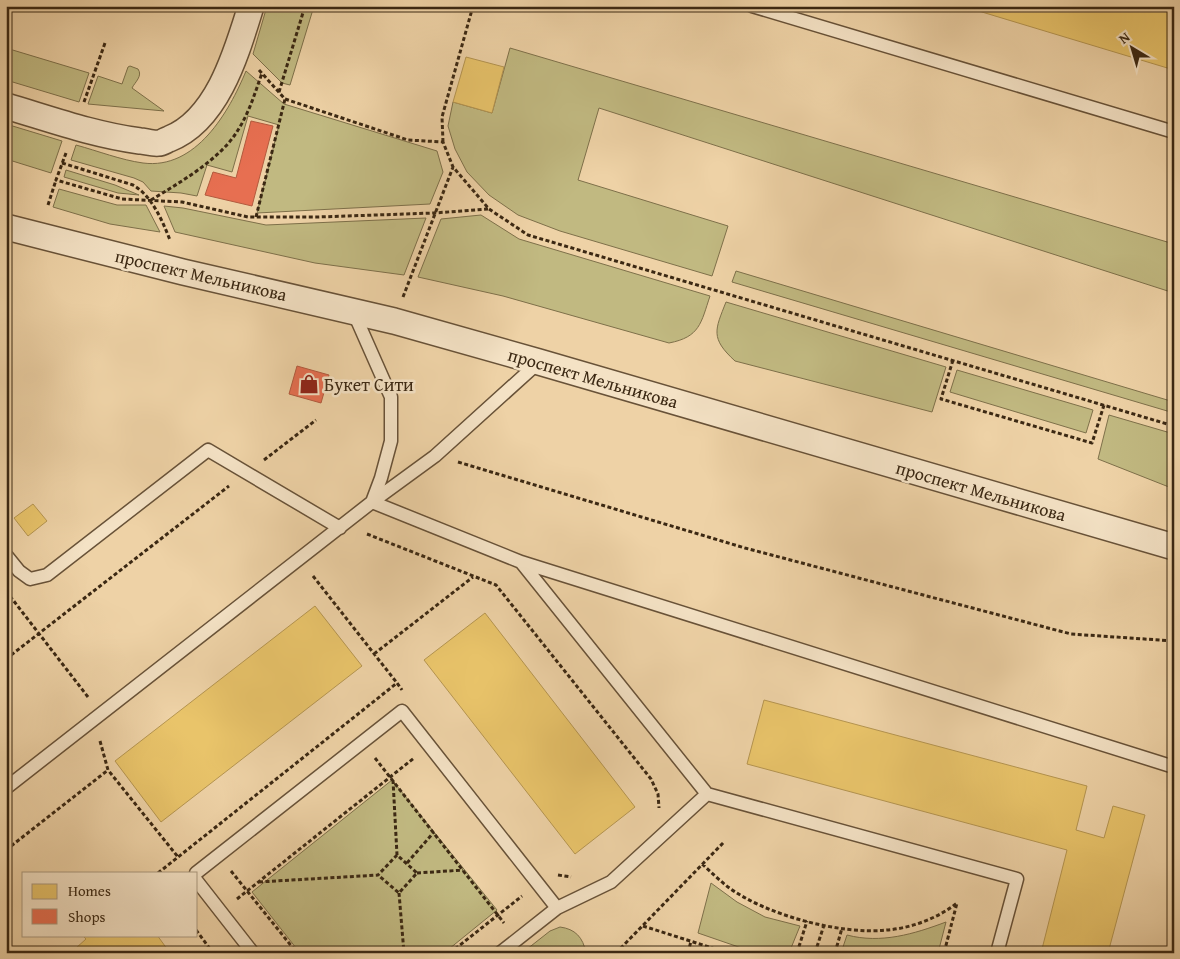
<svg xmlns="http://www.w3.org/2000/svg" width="1180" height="959" viewBox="0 0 1180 959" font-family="'Gentium Book Plus',serif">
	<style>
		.green { fill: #c1b981; stroke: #7e704a }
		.homes { fill: #e9c46a; stroke: #b59550 }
		.shops { fill: #e76f51; stroke: #b35a3e }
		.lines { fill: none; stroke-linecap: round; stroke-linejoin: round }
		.service-casing { stroke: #685238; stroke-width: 15 }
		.minor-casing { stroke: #685238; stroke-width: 28 }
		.path { stroke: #3b2813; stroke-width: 3; stroke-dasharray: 4 2.5; stroke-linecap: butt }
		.service { stroke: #f4e2c5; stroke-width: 12 }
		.minor { stroke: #f4e2c5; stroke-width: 25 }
		.labels { text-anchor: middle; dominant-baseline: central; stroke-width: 5; stroke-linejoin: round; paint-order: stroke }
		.street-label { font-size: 18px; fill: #3b2813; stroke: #f4e2c5 }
		.poi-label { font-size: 18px; fill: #3b2813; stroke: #f4e2c5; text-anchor: start }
	</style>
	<rect width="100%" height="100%" fill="#eed2a6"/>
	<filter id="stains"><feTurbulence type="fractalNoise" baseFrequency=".004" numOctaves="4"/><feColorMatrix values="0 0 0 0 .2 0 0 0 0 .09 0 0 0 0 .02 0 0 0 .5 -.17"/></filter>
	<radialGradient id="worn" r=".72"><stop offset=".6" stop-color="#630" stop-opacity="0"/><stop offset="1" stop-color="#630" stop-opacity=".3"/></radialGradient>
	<path class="green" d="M267 6H314L290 85 282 83 253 54Z
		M6 48 89 73 79 102 6 80Z
		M510 48 1174 244V293L599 108 578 180 728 226 712 276 560 231 518 215 489 195 467 172 455 149 448 126 453 102 492 113Z
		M130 66 138 69C143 76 135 82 132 88L164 111 88 104 98 76 122 84 128 67Z
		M246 71 284 104 437 151 443 172 430 204 257 213 279 125 248 116 232 172 207 165 197 196 181 193 151 191 143 182 134 178 71 160 76 145C98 151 121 160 143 163 196 170 229 112 246 71Z
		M6 124 62 141 51 173 6 159Z
		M66 170 115 185 139 195 118 193 64 177Z
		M59 189 117 205H146L160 232 110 224 53 207Z
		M164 206 183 208 266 225 426 218 404 275 315 263 175 232Z
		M481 215 519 239 710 296C701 323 700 337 669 343L503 296 418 277 441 219Z
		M736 271 1174 402V413L732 282Z
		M726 302 946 367 932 412 735 361C710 338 715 330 726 302Z
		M957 370 1093 410 1086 433 950 392Z
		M1109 415 1174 434V489L1098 459Z
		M392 780 497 910 444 953H300L252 892Z
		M711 883 737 902 765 917 800 926 789 953H756L698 933Z
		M946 922 938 953H841L847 935C881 944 914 934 946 922Z
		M560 927C575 929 583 937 586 953H522L550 931Z"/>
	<path class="homes" d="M962 6H1167L1174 8V70Z
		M466 57 504 67 492 113 453 102Z
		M33 504 47 521 28 536 14 518Z
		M315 606 362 666 161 822 115 761Z
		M485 613 635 807 575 854 424 660Z
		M764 700 1087 786 1076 830 1104 838 1113 806 1145 815 1108 953H1041L1067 850 747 764Z
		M6 930 12 937 6 942Z
		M82 935H157L170 953H80L76 948 86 939Z"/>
	<path class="shops" d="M251 121 273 126 252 206 205 195 213 172 236 178Z
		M297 366 329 375 321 403 289 394Z"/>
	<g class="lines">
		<defs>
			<path id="service" d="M752 6 1174 132
				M353 311 391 397V441L381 478 372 502 521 562 707 794 1017 879 997 953
				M6 555 19 571 30 579 47 575 208 450 340 528
				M521 562 1174 767
				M6 788 372 502 435 456 539 362
				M196 873 402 711 557 908
				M196 880 253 953
				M500 953 557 908 611 882 707 794
				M1173 953 1174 951"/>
			<path id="minor" d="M6 106C50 119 94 135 140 141 145 141 153 144 159 143 162 143 166 140 169 139 218 120 237 51 251 6
				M6 227 183 272 394 321 539 362 1174 547"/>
		</defs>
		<use href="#service" class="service-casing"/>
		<use href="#minor" class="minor-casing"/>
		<path class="path" d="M259 70 285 99 408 140 443 142 453 167 489 209 528 235 1174 426
			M279 92 305 6
			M84 102 105 43
			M443 142 442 117 473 6
			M66 153 56 180 122 199 182 202 248 217H318L434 213 488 209
			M62 163 133 185C152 196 162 220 170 240
			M151 200C179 183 221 159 238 130 249 113 255 93 262 73
			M48 205 56 180
			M256 217 285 99
			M403 297 453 167
			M953 360 941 399 1092 443 1104 405
			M264 460 316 420
			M458 462 745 548 1071 634 1174 641
			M367 534 496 585 651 779 658 794 659 808
			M313 576 397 683
			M6 591 88 697
			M374 654 473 577
			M6 659 229 486
			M100 741 108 770 178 857
			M375 758 504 923
			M393 780 397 855
			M6 850 108 770
			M407 863 434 832
			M702 864C711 872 719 880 728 887 766 915 840 935 887 930 912 928 938 918 957 903L944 953
			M231 871 297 953
			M158 873 397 683 402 690
			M417 873 463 870
			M558 875 571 877
			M259 882 378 875 397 855 417 873 399 893 378 875
			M399 893 404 953
			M237 899 414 758
			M643 926 728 953
			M196 930 213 953
			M450 953 522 896
			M616 953 724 842
			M688 953 691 941
			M797 953 807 921
			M815 953 824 925
			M835 953 842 928"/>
		<use href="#service" class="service"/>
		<use href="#minor" class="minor"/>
	</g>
	<defs>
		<symbol id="shop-bare" viewBox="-9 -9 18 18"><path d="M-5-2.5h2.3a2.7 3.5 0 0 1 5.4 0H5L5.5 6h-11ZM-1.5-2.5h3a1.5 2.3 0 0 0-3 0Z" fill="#8f2418" stroke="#f4e2c5" stroke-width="2.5" paint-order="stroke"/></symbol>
	</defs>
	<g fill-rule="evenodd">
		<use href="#shop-bare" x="295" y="370" width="28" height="28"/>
	</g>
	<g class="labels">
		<g class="street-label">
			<text transform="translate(201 275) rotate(13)">проспект Мельникова</text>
			<text transform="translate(593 378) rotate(16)">проспект Мельникова</text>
			<text transform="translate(981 491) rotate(16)">проспект Мельникова</text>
		</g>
		<g class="poi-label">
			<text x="324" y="384">Букет Сити</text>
		</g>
	</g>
	<rect width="1180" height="959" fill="none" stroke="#eed2a6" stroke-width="25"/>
	<rect x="8" y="8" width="1165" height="944" fill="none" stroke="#3b2813" stroke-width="2.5"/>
	<rect x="12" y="12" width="1155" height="934" fill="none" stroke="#3b2813"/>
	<rect x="22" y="872" width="175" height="65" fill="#f4e2c5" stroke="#aa987e"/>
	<rect x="32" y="884" width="25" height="15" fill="#e9c46a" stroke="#aa987e"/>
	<text x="68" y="896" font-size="15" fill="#3b2813">Homes</text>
	<rect x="32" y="909" width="25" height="15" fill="#e76f51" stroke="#aa987e"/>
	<text x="68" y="922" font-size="15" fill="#3b2813">Shops</text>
	<g transform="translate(1132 48) rotate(322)" stroke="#f4e2c5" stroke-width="4" paint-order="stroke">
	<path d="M0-4L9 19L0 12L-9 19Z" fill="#3b2813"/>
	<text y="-8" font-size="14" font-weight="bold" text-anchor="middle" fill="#3b2813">N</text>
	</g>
	<rect width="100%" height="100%" filter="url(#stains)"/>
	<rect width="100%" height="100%" fill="url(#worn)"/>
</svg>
